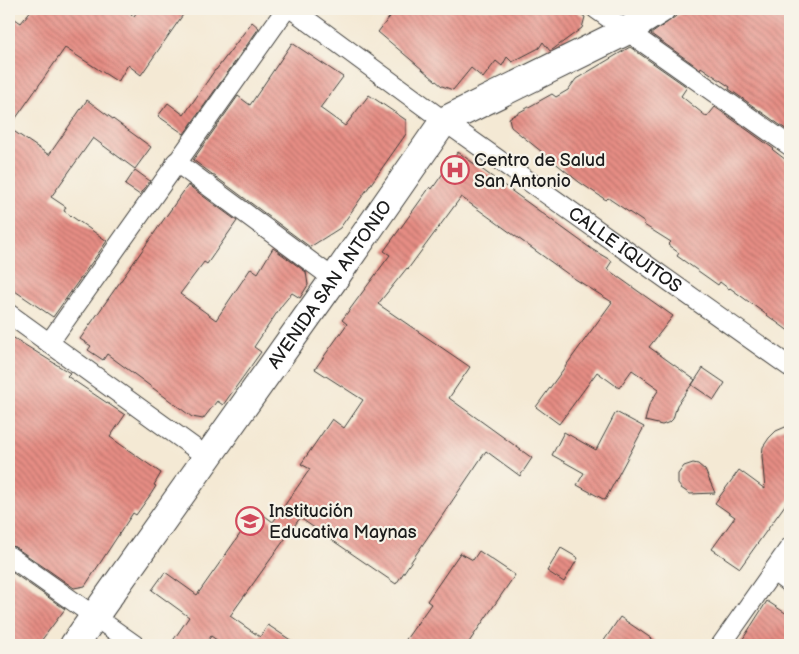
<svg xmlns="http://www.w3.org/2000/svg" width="799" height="654" viewBox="0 0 799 654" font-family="'Balsamiq Sans',sans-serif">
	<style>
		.building { fill: url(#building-back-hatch) }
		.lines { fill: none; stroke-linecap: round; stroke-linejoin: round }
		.minor-casing { stroke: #3c3b38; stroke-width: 21 }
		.secondary-casing { stroke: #3c3b38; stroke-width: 30 }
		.minor { stroke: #fff; stroke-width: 19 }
		.secondary { stroke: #fff; stroke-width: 28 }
		.labels { text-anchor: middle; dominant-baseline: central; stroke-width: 4.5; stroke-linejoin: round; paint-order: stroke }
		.poi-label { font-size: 18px; fill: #1c1c1c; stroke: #f7f3e8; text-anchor: start }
		.street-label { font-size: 18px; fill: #1c1c1c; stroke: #f7f3e8 }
	</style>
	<defs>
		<pattern id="building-back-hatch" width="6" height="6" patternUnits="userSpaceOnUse" patternTransform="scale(1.25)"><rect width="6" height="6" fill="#e68d84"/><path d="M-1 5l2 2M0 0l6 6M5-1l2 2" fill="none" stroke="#ba726b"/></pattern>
	</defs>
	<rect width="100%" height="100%" fill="#f7f3e8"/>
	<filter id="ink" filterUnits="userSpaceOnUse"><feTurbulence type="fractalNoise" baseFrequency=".02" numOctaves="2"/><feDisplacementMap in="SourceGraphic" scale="10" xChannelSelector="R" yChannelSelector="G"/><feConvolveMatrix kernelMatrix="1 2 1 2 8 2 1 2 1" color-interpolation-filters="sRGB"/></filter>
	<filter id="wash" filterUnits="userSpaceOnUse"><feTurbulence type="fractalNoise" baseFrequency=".0096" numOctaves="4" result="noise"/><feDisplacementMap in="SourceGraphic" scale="20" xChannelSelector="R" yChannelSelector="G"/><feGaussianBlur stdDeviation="1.12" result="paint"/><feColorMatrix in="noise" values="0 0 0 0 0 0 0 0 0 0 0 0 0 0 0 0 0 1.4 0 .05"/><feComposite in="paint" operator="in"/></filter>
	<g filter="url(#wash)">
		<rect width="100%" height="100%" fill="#f4e9d4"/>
		<g id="blocks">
			<path class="building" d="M32 9H123L134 16 139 9H187L141 75 128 65 118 82 65 48 9 128V15L21 23Z
				M396 9H573L585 17 582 28 552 50 550 51 543 42 539 48 512 62 507 57 502 66 496 61 483 78 471 68 453 90 442 86 378 32Z
				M686 9H790V126L787 130 729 89 730 87 701 67 700 69 651 34Z
				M252 22 259 28 184 134 158 116 168 103 184 115 215 70H216Z
				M292 43 343 77 320 108 345 126 369 95 406 120V134L340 228 310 247 193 160 238 96 250 105Z
				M630 47 687 87 681 96 707 117 715 107 774 149 773 150 790 163V332L730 288 729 289 720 282 718 285 677 256 679 253 668 245 671 242 644 225 645 223 608 198 606 200 579 182 511 127 509 118 552 94 556 97 568 90 576 79Z
				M87 100 151 147 135 169 93 138 51 197 66 207 64 211 107 241 53 317 9 287V128L49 155Z
				M458 152 593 250 612 261 607 269 673 316 649 347 695 380 677 405 673 419 670 422 662 425 645 421 649 405 659 389 632 370 619 388 597 372 559 424 536 407 612 302 572 277 461 197 408 269 407 268 378 304 470 367 449 398 532 458 520 476 486 451 396 584 300 518 230 616 260 637 268 625 298 645H224L211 636 205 645H170L189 617 152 590 165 572 197 595 257 510 273 522 310 469 301 464 332 419 344 428 363 400 315 369 347 324 342 320 390 255 384 251 430 187 432 189Z
				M135 170 150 181 140 195 125 185Z
				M188 185 237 221 207 264 204 262 180 294 216 320 251 268 258 273 273 248 306 272 308 285 300 298 292 293 282 305 254 347 261 352 223 405 217 401 203 419 192 417 107 354 103 360 88 350 91 346 80 339Z
				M9 335 70 373 67 376 125 415 110 437 161 473 154 485 156 486 151 494 136 515 133 513 85 586 74 588 15 547 9 545Z
				M703 368 725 383 714 400 692 385Z
				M616 412 644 427 605 500 577 485 584 473 552 455 564 432 596 450Z
				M790 425V498L740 568 712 549 735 517 715 503 739 470 765 489 762 456 763 447 769 438 776 431Z
				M693 463 698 464 705 470 715 493 690 494 681 488 678 484V474L684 466Z
				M561 548 578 558 564 582 547 571Z
				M479 551 515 575 467 645H402L431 604 427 601 460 553 473 560Z
				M9 570 65 609 38 645H9Z
				M767 601 790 616V645H739Z
				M620 617 661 645H601Z"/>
		</g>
	</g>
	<g filter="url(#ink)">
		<use href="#blocks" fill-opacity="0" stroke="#3c3b38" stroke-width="1"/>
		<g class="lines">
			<defs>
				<g id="minor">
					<path id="s1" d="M292 9 444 121 790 367"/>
					<path d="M596 9 790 146"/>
					<path d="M176 162 334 279"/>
					<path d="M9 314 207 457"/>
					<path d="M49 343 286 9"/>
					<path d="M9 556 135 645"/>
					<path d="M773 571 790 584"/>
					<path d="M721 645 790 547"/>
				</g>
				<g id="secondary">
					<path id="s2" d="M74 645 334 279 444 121 626 31 661 9"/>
				</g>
			</defs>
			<use href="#minor" class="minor-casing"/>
			<use href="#secondary" class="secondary-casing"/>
			<use href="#minor" class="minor"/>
			<use href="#secondary" class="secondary"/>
		</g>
	</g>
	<defs>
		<symbol id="hospital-ring" viewBox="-11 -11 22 22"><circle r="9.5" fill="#f7f3e8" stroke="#d1495b" stroke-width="1.5"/><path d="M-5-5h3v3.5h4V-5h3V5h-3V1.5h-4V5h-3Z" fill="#d1495b"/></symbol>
		<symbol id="school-ring" viewBox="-11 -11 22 22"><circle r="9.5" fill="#f7f3e8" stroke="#d1495b" stroke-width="1.5"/><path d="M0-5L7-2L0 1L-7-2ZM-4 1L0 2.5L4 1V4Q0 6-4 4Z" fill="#d1495b"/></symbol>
	</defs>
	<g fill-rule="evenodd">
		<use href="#hospital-ring" x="439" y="154" width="32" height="32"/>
		<use href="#school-ring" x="234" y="505" width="32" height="32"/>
	</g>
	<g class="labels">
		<g class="poi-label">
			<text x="474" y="160">Centro de Salud<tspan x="474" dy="21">San Antonio</tspan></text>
			<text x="269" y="511">Institución<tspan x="269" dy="21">Educativa Maynas</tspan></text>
		</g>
		<g class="street-label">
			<text stroke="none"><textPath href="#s1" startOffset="411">CALLE IQUITOS</textPath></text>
			<text stroke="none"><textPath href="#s2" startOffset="442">AVENIDA SAN ANTONIO</textPath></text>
		</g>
	</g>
	<rect width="799" height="654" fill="none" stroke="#f7f3e8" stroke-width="30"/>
</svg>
